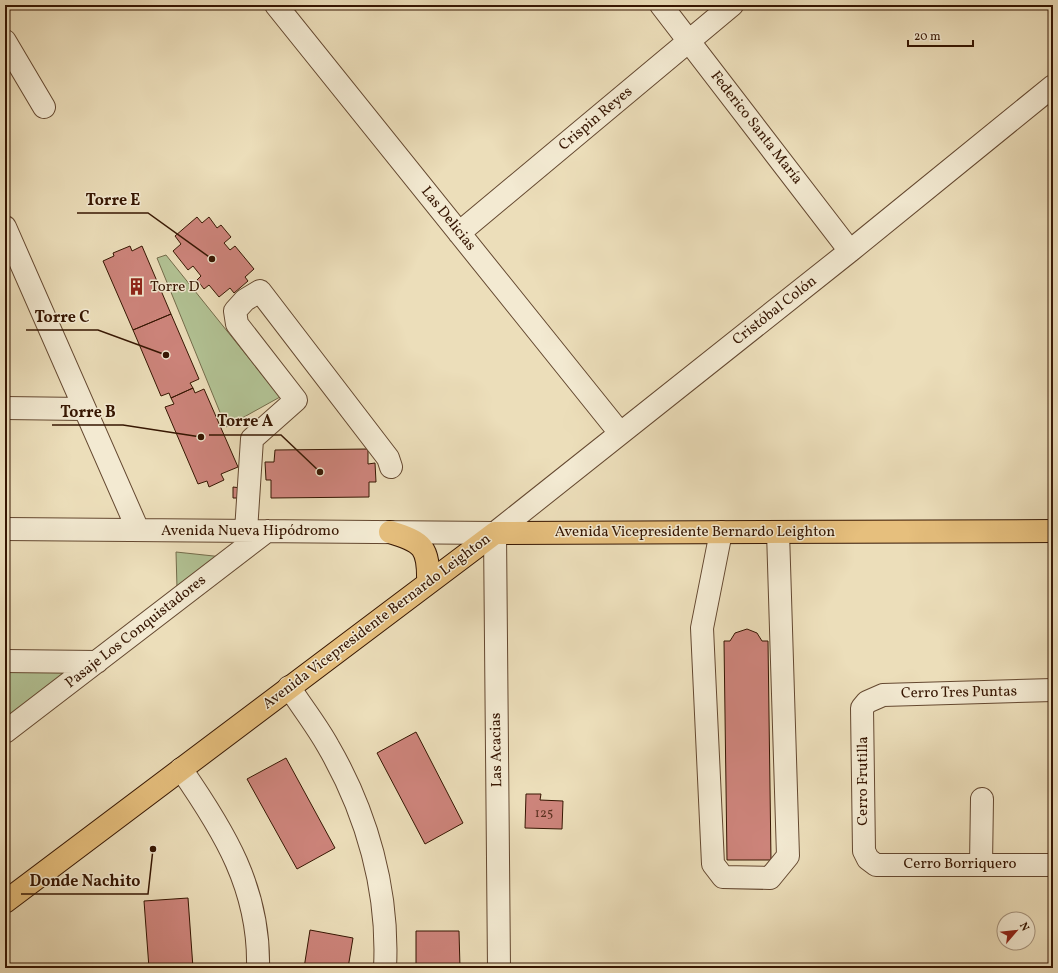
<svg xmlns="http://www.w3.org/2000/svg" width="1058" height="973" viewBox="0 0 1058 973" font-family="Vollkorn,serif">
	<style>
		.green { fill: #b2c294; stroke: #746c4b }
		.building { fill: #cd847b; stroke: #361602 }
		.lines { fill: none; stroke-linecap: round; stroke-linejoin: round }
		.minor-casing { stroke: #644830; stroke-width: 24 }
		.major-casing { stroke: #361602; stroke-width: 24 }
		.minor { stroke: #f3ead2; stroke-width: 22 }
		.major { stroke: #e6bf7d; stroke-width: 22 }
		.labels { text-anchor: middle; dominant-baseline: central; stroke-width: 3; stroke-linejoin: round; paint-order: stroke }
		.number-label { font-size: 13px; fill: #5c3220 }
		.street-label { font-size: 15px; fill: #361602; stroke: #f3ead2 }
		.poi-label { font-size: 15px; fill: #361602; stroke: #f3ead2; text-anchor: start }
		.leader { fill: none; stroke: #361602; stroke-width: 1.5 }
		.callout-dot { fill: #361602; stroke: #f3ead2; stroke-width: 1.5 }
		.callout-label { font-size: 16px; text-anchor: middle; font-weight: bold; fill: #361602; stroke: #f3ead2; stroke-width: 3; stroke-linejoin: round; paint-order: stroke }
	</style>
	<rect width="100%" height="100%" fill="#ecdeba"/>
	<filter id="stains"><feTurbulence type="fractalNoise" baseFrequency=".005" numOctaves="4"/><feColorMatrix values="0 0 0 0 .2 0 0 0 0 .09 0 0 0 0 .02 0 0 0 .5 -.17"/></filter>
	<radialGradient id="worn" r=".72"><stop offset=".6" stop-color="#630" stop-opacity="0"/><stop offset="1" stop-color="#630" stop-opacity=".3"/></radialGradient>
	<path class="green" d="M166 255 280 397 226 427 157 258Z
		M176 552 223 557 177 588Z
		M5 670 66 671 5 720Z"/>
	<path class="building" d="M197 217 202 223 209 217 217 228 221 225 231 237 224 243 230 250 235 246 254 269 245 277 248 281 234 293 230 288 219 297 209 285 204 289 197 280 201 276 193 266 188 270 173 251 181 244 175 236Z
		M130 246 132 251 142 246 171 314 133 330 103 261 114 256 113 253Z
		M171 314 199 379 190 383 193 388 171 398 169 393 161 396 133 330Z
		M193 388 195 393 204 389 238 467 221 474 224 480 209 487 207 481 198 484 165 407 174 404 171 398Z
		M368 449V464L375 463 376 482H369V497L271 498V480H266L265 462H274L275 450Z
		M233 487 241 488 240 498H233Z
		M747 629 757 633 762 641H768L771 860H727L724 641H730L735 633Z
		M416 732 463 823 425 844 377 753Z
		M286 758 335 848 297 869 247 779Z
		M526 794H541L540 800 563 801 562 829 525 828Z
		M188 898 193 968H149L144 901Z
		M310 930 353 938 348 968H304Z
		M416 931H459L460 968H416Z"/>
	<g class="lines">
		<defs>
			<path id="minor" d="M276 5 620 433
				M661 5 850 251
				M5 41 44 107
				M5 227 138 530
				M459 233 732 5
				M5 408 83 409
				M5 529 495 533
				M246 531 252 439 296 400 237 324 235 311 245 300 260 291 388 458 391 467
				M721 532 702 628 713 864 723 877 770 878 788 856 778 532
				M495 533 850 251 1053 86
				M495 533 499 968
				M5 661 97 662
				M289 687C302 707 317 726 328 746 367 813 389 891 385 968
				M1053 690 883 695 867 702 862 708 864 851 868 859 876 865H1053
				M5 732 267 531
				M181 769C224 831 260 889 258 968
				M981 864 982 799"/>
			<path id="major" d="M390 532C423 542 429 547 428 583
				M5 902 495 533 1053 531"/>
		</defs>
		<use href="#minor" class="minor-casing"/>
		<use href="#major" class="major-casing"/>
		<use href="#minor" class="minor"/>
		<use href="#major" class="major"/>
	</g>
	<defs>
		<symbol id="building-bare" viewBox="-9 -9 18 18"><path d="M-4-6H4V6H1V3H-1V6H-4ZM-2.5-4.3h1.7v1.8h-1.7ZM.8-4.3h1.7v1.8H.8ZM-2.5-1h1.7V.8h-1.7ZM.8-1h1.7V.8H.8Z" fill="#8f2418" stroke="#f3ead2" stroke-width="2.5" paint-order="stroke"/></symbol>
	</defs>
	<g fill-rule="evenodd">
		<use href="#building-bare" x="124" y="274" width="25" height="25"/>
	</g>
	<g class="labels">
		<g class="number-label">
			<text x="544" y="814">125</text>
		</g>
		<g class="street-label">
			<text transform="translate(596 119) rotate(-40)">Crispin Reyes</text>
			<text transform="translate(756 128) rotate(52)">Federico Santa María</text>
			<text transform="translate(448 219) rotate(51)">Las Delicias</text>
			<text transform="translate(775 311) rotate(-38)">Cristóbal Colón</text>
			<text x="250" y="531">Avenida Nueva Hipódromo</text>
			<text x="695" y="532">Avenida Vicepresidente Bernardo Leighton</text>
			<text transform="translate(377 622) rotate(-37)">Avenida Vicepresidente Bernardo Leighton</text>
			<text transform="translate(136 632) rotate(-38)">Pasaje Los Conquistadores</text>
			<text transform="translate(959 693) rotate(-1)">Cerro Tres Puntas</text>
			<text transform="translate(497 750) rotate(-91)">Las Acacias</text>
			<text transform="translate(863 781) rotate(-90)">Cerro Frutilla</text>
			<text x="960" y="864">Cerro Borriquero</text>
		</g>
		<g class="poi-label">
			<text x="150" y="287">Torre D</text>
		</g>
	</g>
	<path class="leader" d="M212 259L148 213H77M166 355L98 330H26M201 437L123 425H52M320 472L281 435H209M153 849L148 894H21"/>
	<g class="callout-dot">
		<circle cx="212" cy="259" r="4"/>
		<circle cx="166" cy="355" r="4"/>
		<circle cx="201" cy="437" r="4"/>
		<circle cx="320" cy="472" r="4"/>
		<circle cx="153" cy="849" r="4"/>
	</g>
	<g class="callout-label">
		<text x="113" y="205">Torre E</text>
		<text x="62" y="322">Torre C</text>
		<text x="88" y="417">Torre B</text>
		<text x="245" y="426">Torre A</text>
		<text x="85" y="886">Donde Nachito</text>
	</g>
	<rect width="1058" height="973" fill="none" stroke="#ecdeba" stroke-width="20"/>
	<rect x="6" y="6" width="1046" height="961" fill="none" stroke="#361602" stroke-width="2"/>
	<rect x="10" y="10" width="1038" height="953" fill="none" stroke="#361602"/>
	<g transform="translate(1016 931) rotate(62)"><circle r="19" fill="#f3ead2" stroke="#a7957f"/>
	<path d="M0-3L7 15L0 10L-7 15Z" fill="#8f2418"/>
	<text y="-6" font-size="11" font-weight="bold" text-anchor="middle" fill="#361602">N</text>
	</g>
	<path d="M908 40v6h65v-6" fill="none" stroke="#361602" stroke-width="2"/>
	<text x="914" y="40" font-size="12" fill="#361602" stroke="#f3ead2" stroke-width="3" paint-order="stroke">20 m</text>
	<rect width="100%" height="100%" filter="url(#stains)"/>
	<rect width="100%" height="100%" fill="url(#worn)"/>
</svg>
